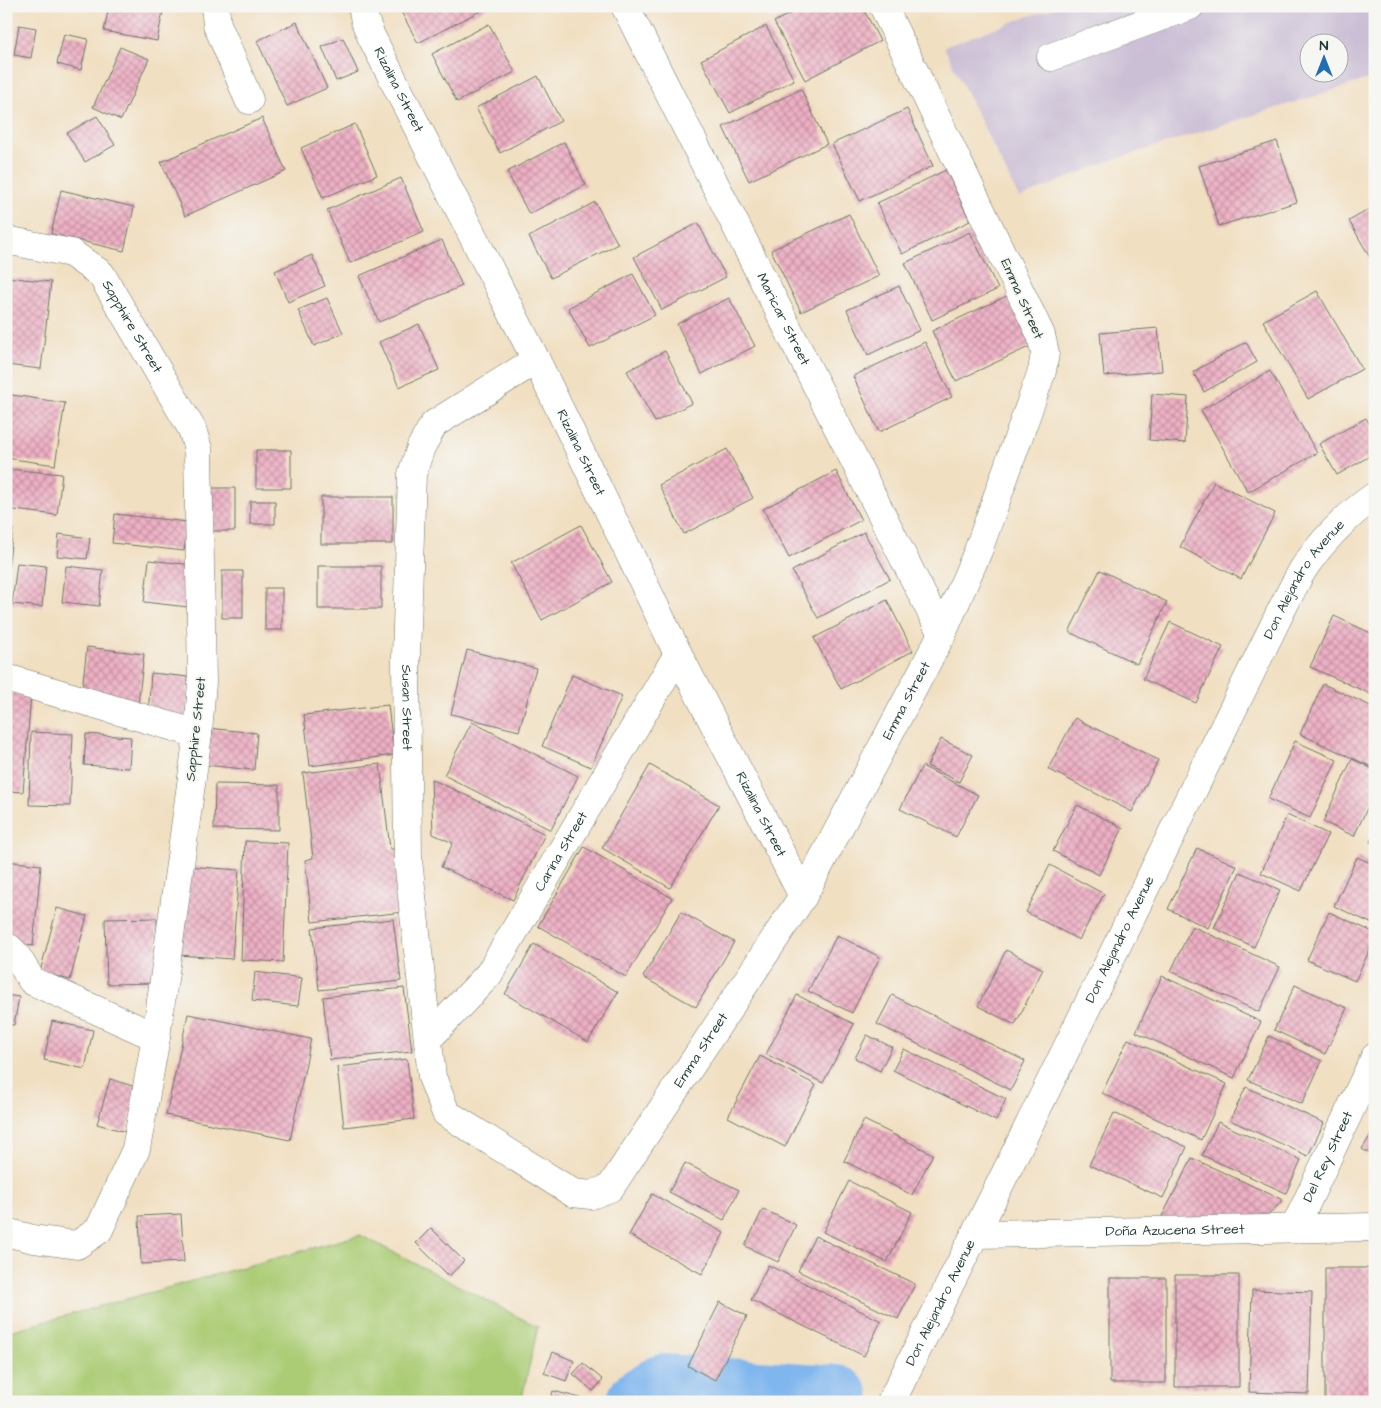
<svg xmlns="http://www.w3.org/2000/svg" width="1381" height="1408" viewBox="0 0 1381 1408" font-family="'Architects Daughter',sans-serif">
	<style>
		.industrial { fill: #cbbfd5; fill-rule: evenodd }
		.grass { fill: #abcc74; stroke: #658454 }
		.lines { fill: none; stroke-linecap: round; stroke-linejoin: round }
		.river { stroke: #7fb6ee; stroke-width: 70 }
		.building { fill: url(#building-cross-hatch) }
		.minor-casing { stroke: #687665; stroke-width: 29 }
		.minor { stroke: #fff; stroke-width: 28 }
		.labels { text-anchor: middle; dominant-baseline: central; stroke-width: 4; stroke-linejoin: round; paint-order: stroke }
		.street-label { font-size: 14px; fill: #1f3d34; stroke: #f6f6f2 }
	</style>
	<defs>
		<pattern id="building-cross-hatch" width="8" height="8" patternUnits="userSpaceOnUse" patternTransform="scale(1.25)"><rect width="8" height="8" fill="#eeb0c4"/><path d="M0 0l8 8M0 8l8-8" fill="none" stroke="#c090a0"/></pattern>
	</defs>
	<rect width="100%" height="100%" fill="#f6f6f2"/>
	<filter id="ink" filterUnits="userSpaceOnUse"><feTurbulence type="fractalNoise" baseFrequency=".02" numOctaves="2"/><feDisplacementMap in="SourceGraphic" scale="10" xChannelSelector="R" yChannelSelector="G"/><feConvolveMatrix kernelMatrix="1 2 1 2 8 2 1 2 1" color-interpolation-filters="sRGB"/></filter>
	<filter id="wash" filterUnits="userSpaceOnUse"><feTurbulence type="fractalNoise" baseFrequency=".0096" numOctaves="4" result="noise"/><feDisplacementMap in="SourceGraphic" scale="20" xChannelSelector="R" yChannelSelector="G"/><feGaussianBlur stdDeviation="1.12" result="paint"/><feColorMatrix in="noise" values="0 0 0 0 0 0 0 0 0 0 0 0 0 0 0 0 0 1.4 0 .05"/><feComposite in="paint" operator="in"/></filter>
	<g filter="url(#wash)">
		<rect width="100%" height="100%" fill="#f1dfc1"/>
		<path class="industrial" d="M1062 6H1375V77L1106 162 1019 198 944 47 1023 18ZM1308 42H1338V72H1308Z"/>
		<path class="grass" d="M360 1235 538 1327 521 1402H6V1332Z"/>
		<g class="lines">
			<path class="river" d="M642 1402 664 1389 835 1400"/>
		</g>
		<g id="blocks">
			<path class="building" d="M109 6H164L157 41 104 31Z
				M398 6H490L418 43Z
				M804 6H862L880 41 805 80 774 22Z
				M297 22 327 88 287 106 257 41Z
				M489 24 515 72 457 102 432 54Z
				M19 25 36 28 31 58 14 55Z
				M766 26 794 80 730 113 701 60Z
				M64 34 88 39 81 70 57 64Z
				M343 38 358 72 336 81 322 47Z
				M120 47 149 59 121 120 93 107Z
				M538 76 561 121 500 153 476 108Z
				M801 89 827 144 749 181 723 127Z
				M907 109 933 166 860 201 832 144Z
				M97 116 115 145 85 162 67 133Z
				M262 118 286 171 185 216 161 162Z
				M355 124 377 175 323 198 301 148Z
				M1277 141 1297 202 1219 226 1199 166Z
				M564 142 586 185 529 214 507 172Z
				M946 170 970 221 902 254 877 203Z
				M401 178 424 232 350 263 327 210Z
				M61 190 134 207 124 251 51 234Z
				M595 202 618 244 551 278 529 237Z
				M1375 206V266L1349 221Z
				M849 214 879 276 801 312 771 250Z
				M698 223 726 277 662 310 634 257Z
				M970 232 998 289 932 320 905 263Z
				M442 240 462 286 379 322 359 276Z
				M312 255 325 286 288 302 275 271Z
				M633 274 655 315 590 348 568 308Z
				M6 277 51 282 41 369 6 365Z
				M899 286 920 330 868 355 847 310Z
				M1317 291 1362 369 1308 399 1263 321Z
				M1009 295 1033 345 956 381 932 331Z
				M327 298 343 333 314 346 298 310Z
				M729 298 755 346 702 374 677 324Z
				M419 324 439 370 399 387 379 342Z
				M1158 328 1162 371 1104 376 1100 333Z
				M925 342 952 397 879 432 853 376Z
				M1246 342 1257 362 1204 392 1193 372Z
				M665 351 692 403 655 422 627 371Z
				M1270 371 1317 453 1248 492 1201 410Z
				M6 394 65 403 55 465 6 458Z
				M1152 394 1188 397 1185 443 1149 440Z
				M1366 418 1375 434V453L1337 475 1319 444Z
				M727 449 753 498 684 534 659 485Z
				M256 450H291V488H256Z
				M6 469 62 474 57 515 6 509Z
				M836 471 861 520 789 558 763 509Z
				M1214 482 1275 513 1241 579 1180 547Z
				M211 488H235V531H211Z
				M321 497H393V544H321Z
				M250 501H275V524H250Z
				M115 514 188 522 184 551 112 543Z
				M581 525 612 582 542 620 511 563Z
				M6 528 13 529 8 568H6Z
				M864 532 890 579 818 618 792 571Z
				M59 534 90 538 87 559 57 556Z
				M149 560 193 565 188 607 144 602Z
				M17 563 46 566 42 607 12 604Z
				M66 566 103 570 99 606 62 602Z
				M318 566H381V609H318Z
				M1100 570 1167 602 1137 664 1069 632Z
				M222 571H243V618H222Z
				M265 588H282V630H265Z
				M887 600 913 651 841 689 814 638Z
				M1334 616 1375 635V696L1310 667Z
				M1170 622 1223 647 1196 703 1143 679Z
				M87 647 144 654 138 705 81 698Z
				M467 650 536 668 519 731 451 714Z
				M151 673 189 677 185 720 148 716Z
				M572 675 622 696 591 767 542 746Z
				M1323 684 1375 708V760L1372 767 1300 734Z
				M6 693 31 695 23 792 6 791Z
				M388 705 394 755 310 766 304 715Z
				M1075 718 1158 760 1132 812 1048 769Z
				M472 722 578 776 551 830 444 775Z
				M207 728 257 733 254 770 204 765Z
				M31 732 73 734 70 806 29 805Z
				M86 734 131 737 129 768 84 765Z
				M941 739 973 755 959 782 927 766Z
				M1295 741 1337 760 1310 818 1268 799Z
				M1352 759 1375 770V792L1354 836 1323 822Z
				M380 764 390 849H397L404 912 312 922 305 860 313 858 303 773Z
				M650 765 719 805 670 888 602 848Z
				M922 766 978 795 956 837 900 809Z
				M431 779 474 799 545 834 513 900 441 867 453 843 433 834Z
				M215 784 279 785V830L214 829Z
				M1077 805 1123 828 1099 875 1053 851Z
				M1287 815 1328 834 1301 891 1261 873Z
				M1375 832V844L1370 842Z
				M245 841 288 843 283 962 241 960Z
				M584 847 672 898 626 977 538 926Z
				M1197 848 1237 866 1208 928 1168 909Z
				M1357 857 1375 865V925L1334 906Z
				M6 861 41 865 33 946 6 943Z
				M1050 865 1104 894 1079 940 1026 912Z
				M186 866 239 870 232 959 179 955Z
				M1240 872 1280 890 1254 947 1214 928Z
				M57 908 87 916 70 980 40 972Z
				M681 912 734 942 696 1007 643 977Z
				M1329 912 1375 933V938L1355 981 1307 960Z
				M157 918 158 983 107 984 105 919Z
				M393 919 401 981 319 990 312 928Z
				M1192 926 1280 967 1259 1012 1171 971Z
				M837 935 880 957 852 1013 808 991Z
				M534 944 618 992 588 1042 505 994Z
				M1006 950 1043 969 1015 1025 978 1006Z
				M255 972 302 978 298 1006 252 1001Z
				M1162 976 1261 1022 1234 1078 1136 1032Z
				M1295 985 1347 1008 1325 1054 1274 1030Z
				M404 988 412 1051 330 1060 323 997Z
				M6 995 19 997 14 1025 6 1024Z
				M797 995 854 1024 823 1083 766 1054Z
				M892 995 1025 1061 1011 1090 877 1024Z
				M188 1014 311 1039 290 1140 166 1115Z
				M52 1021 93 1030 85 1069 44 1060Z
				M867 1035 892 1047 880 1071 855 1058Z
				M1269 1036 1322 1061 1302 1104 1248 1080Z
				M1128 1039 1227 1084 1201 1140 1102 1093Z
				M904 1049 1006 1099 996 1121 893 1070Z
				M760 1056 816 1085 785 1147 728 1117Z
				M407 1059 414 1119 344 1127 337 1067Z
				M110 1079 139 1088 126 1132 97 1124Z
				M1246 1087 1324 1123 1308 1156 1230 1120Z
				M1114 1113 1187 1147 1163 1198 1089 1165Z
				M864 1120 933 1154 912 1195 844 1161Z
				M1218 1122 1301 1160 1286 1193 1202 1155Z
				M1375 1128V1157L1362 1149Z
				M1192 1158 1283 1200 1261 1223 1160 1220Z
				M685 1163 739 1190 724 1220 669 1192Z
				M849 1181 912 1212 887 1262 823 1232Z
				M652 1194 724 1233 702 1274 629 1235Z
				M763 1209 796 1225 778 1262 745 1246Z
				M181 1214 184 1262 141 1264 139 1216Z
				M431 1228 464 1261 449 1276 416 1243Z
				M815 1236 915 1284 898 1319 798 1271Z
				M768 1265 881 1321 864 1356 751 1300Z
				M1325 1268H1375V1402H1325Z
				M1175 1275H1239V1387H1175Z
				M1110 1278H1166V1383H1110Z
				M1252 1290 1312 1292 1309 1394 1249 1392Z
				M720 1302 747 1316 715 1380 688 1366Z
				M553 1352 574 1361 566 1381 544 1373Z
				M583 1363 603 1380 593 1391 573 1374Z
				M553 1391 588 1400V1402H550Z"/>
		</g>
	</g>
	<g filter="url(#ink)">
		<use href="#blocks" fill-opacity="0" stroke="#687665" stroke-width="1"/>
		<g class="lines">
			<defs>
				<g id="minor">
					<path d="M215 6 217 24 249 100"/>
					<path id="s1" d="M362 6 365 21 371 36 536 360 678 654 803 896"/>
					<path id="s2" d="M625 6 942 634"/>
					<path d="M1051 57 1190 6"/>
					<path id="s3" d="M6 240 71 253 101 274 192 429 198 449 202 682 198 734 156 1037 136 1149 99 1230 77 1245 33 1239 6 1232"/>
					<path id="s4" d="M536 360 434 424 421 447 412 474 406 657 408 860 432 1077 446 1113 573 1193 591 1195 610 1188 803 896 942 634 978 551 1042 371 1045 353 1041 335 883 6"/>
					<path d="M6 678 198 734"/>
					<path d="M6 947 9 948 16 955 32 981 156 1037"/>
					<path id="s5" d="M429 1038 489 974 678 654"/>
					<path id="s6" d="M1294 1229 1375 1057"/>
					<path id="s7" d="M975 1234 1375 1227"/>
					<path id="s8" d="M891 1402 1006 1172 1280 613C1287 599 1294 585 1302 571 1319 544 1348 514 1375 496"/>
				</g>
			</defs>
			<use href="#minor" class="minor-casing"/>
			<use href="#minor" class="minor"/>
		</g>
	</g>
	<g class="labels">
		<g class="street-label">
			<text stroke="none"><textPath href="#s1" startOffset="92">Rizalina Street</textPath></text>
			<text transform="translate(1022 299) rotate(66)">Emma Street</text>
			<text stroke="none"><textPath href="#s2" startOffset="351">Maricar Street</textPath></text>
			<text stroke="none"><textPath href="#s3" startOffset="164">Sapphire Street</textPath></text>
			<text stroke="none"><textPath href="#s1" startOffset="498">Rizalina Street</textPath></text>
			<text stroke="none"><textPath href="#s8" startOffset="921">Don Alejandro Avenue</textPath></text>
			<text stroke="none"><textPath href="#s4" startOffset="1578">Emma Street</textPath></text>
			<text stroke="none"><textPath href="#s4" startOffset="409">Susan Street</textPath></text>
			<text transform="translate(196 729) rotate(-84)">Sapphire Street</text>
			<text stroke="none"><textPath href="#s1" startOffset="902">Rizalina Street</textPath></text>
			<text stroke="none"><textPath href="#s5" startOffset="230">Carina Street</textPath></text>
			<text stroke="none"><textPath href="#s8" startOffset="516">Don Alejandro Avenue</textPath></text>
			<text stroke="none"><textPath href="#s4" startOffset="1172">Emma Street</textPath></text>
			<text stroke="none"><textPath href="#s6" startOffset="80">Del Rey Street</textPath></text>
			<text stroke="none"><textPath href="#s7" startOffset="200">Doña Azucena Street</textPath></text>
			<text stroke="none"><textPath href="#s8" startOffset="111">Don Alejandro Avenue</textPath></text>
		</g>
	</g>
	<rect width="1381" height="1408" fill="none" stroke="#f6f6f2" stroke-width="25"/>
	<g transform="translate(1324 58)"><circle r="24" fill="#f6f6f2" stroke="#a0aca6"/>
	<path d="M0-4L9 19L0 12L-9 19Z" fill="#1f6fb2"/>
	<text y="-8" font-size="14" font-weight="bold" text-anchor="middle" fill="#1f3d34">N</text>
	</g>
</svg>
